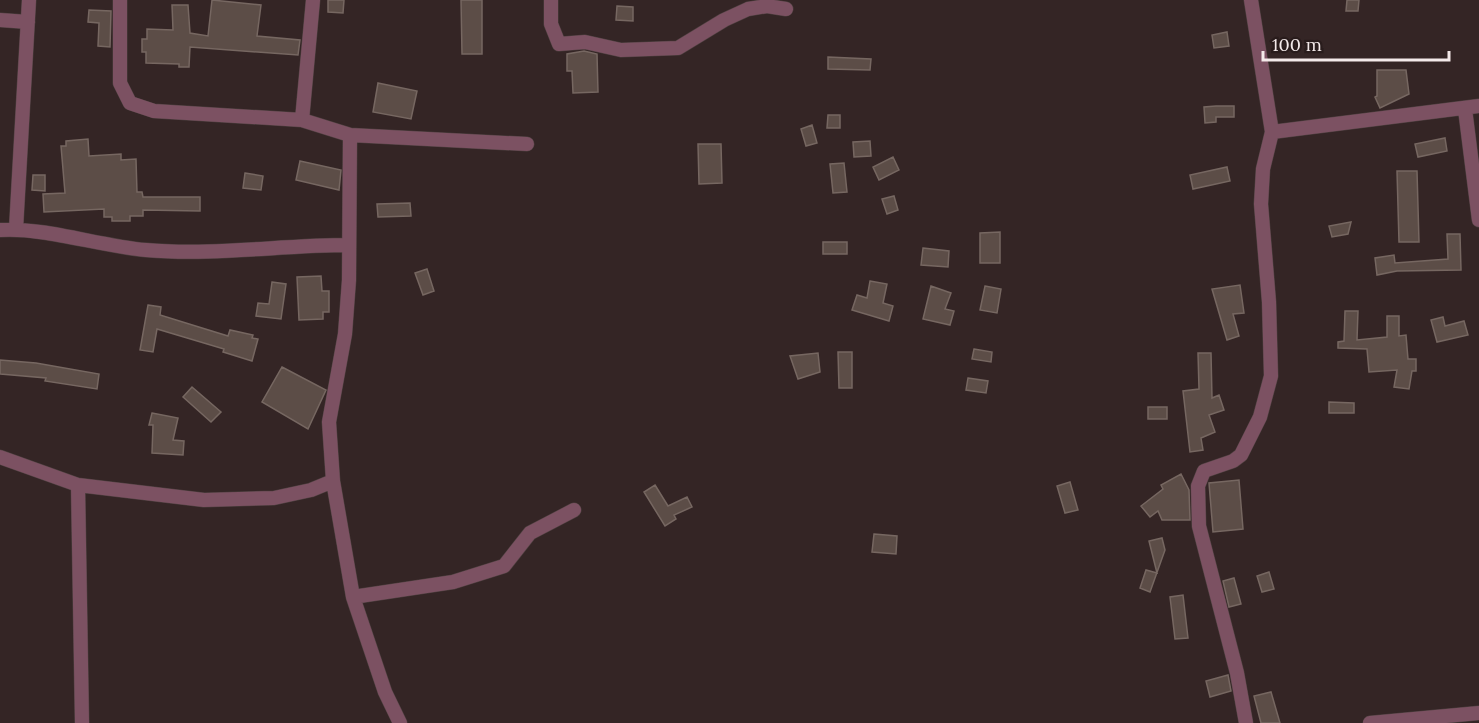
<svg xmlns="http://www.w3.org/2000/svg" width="1479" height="723" viewBox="0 0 1479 723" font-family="Lora,serif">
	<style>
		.building { fill: #5c4d47; stroke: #766761; stroke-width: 1.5 }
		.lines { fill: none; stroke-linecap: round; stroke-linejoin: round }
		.minor-casing { stroke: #4f4141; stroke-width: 15 }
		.minor { stroke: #7c5162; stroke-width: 14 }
	</style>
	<rect width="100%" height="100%" fill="#342525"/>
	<path class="building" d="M212 0 261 5 257 36 300 40 298 55 190 47 189 67H179V64L146 63V52H142V39H147V29L173 30 172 5H188L190 33 208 36Z
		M328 0H344L343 13 328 12Z
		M461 0H482V54H462Z
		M1347 0H1359L1358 11H1346Z
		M617 6 633 7V21L616 20Z
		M89 10 111 11 110 47 98 46 99 23 88 22Z
		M1227 32 1229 46 1214 48 1212 35Z
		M584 51 597 54 598 92 573 93 572 71H567V54Z
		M828 57 871 59 870 70 828 69Z
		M1377 70H1406L1409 94 1380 108 1375 97 1377 96Z
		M378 83 417 91 411 119 373 112Z
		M1216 106H1234V117H1216V122L1205 123 1204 107Z
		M828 115H840V128H827Z
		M812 125 817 143 806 146 801 129Z
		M1445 138 1447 151 1418 157 1415 144Z
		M88 139 89 156 121 154V160L136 159 137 192H142L143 197H200V211L143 210V216H130V221H112V217H104V209L44 212 43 194 65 193 61 146H66V141Z
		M870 141 871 156 854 157 853 142Z
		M698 144H721L722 183 699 184Z
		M893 157 899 170 879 180 873 167Z
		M300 161 341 170 339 190 296 180Z
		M844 163 847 192 833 193 830 164Z
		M1227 167 1230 181 1193 189 1190 175Z
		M1397 171H1417L1419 242H1399Z
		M245 173 263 176 261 190 243 188Z
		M33 175H45V191L32 190Z
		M894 196 898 210 887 214 882 199Z
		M410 203 411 216 378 217 377 204Z
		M1351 222 1348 234 1332 237 1329 226Z
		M1000 232V263H980V233Z
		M1447 234H1460L1461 270 1397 271 1377 275 1375 258 1394 255 1395 263 1448 259Z
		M823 242H847V254H823Z
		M923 248 949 251 948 267 921 265Z
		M427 269 434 291 423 295 415 273Z
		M321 276 322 291H329V312H323V319L299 320 297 277Z
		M870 281 887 284 883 303 893 306 889 321 852 310 857 295 867 298Z
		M272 282 286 284 281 319 256 316 258 303 269 304Z
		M1240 285 1244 313 1233 314 1239 336 1227 340 1212 289Z
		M931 286 951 293 945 309 954 311 950 325 923 319Z
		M985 286 1001 289 997 313 980 310Z
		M148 305 161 307 160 315 228 336 230 330 253 335 252 338 258 339 252 361 223 352 224 349 157 329 153 352 140 350Z
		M1345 311H1358L1357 340 1387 337V316H1399V336L1406 335 1408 359H1416V371H1412L1409 389 1394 387 1397 370 1369 372 1367 349 1338 348V342L1344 341Z
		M1443 317 1445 326 1464 321 1468 335 1437 342 1431 320Z
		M974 349 992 352 991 362 972 359Z
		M838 352H852V388H839Z
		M818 353 820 372 798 379 790 356Z
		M1198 353H1211L1212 398 1219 395 1224 410 1209 415 1215 432 1201 438 1203 450 1190 452 1183 391 1199 389Z
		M0 360 36 363 99 374 97 389 45 381 46 378 0 374Z
		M282 367 326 390 308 429 262 402Z
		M968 378 988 381 986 393 966 390Z
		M192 387 221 412 211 422 183 397Z
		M1329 402 1354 403V413H1329Z
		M1148 407H1167V419H1148Z
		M152 413 178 418 173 440 184 441 183 455 152 453 153 425H149Z
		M1181 474 1189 490 1190 520H1162L1158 511 1150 517 1141 506 1163 489 1161 485Z
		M1239 480 1243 529 1213 532 1209 483Z
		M1070 482 1078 510 1065 513 1057 486Z
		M655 485 668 506 687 497 692 507 674 515 676 519 665 526 644 492Z
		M874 534 897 536 896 554 872 552Z
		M1162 538 1165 550 1150 592 1140 588 1146 570 1157 573 1149 541Z
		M1269 572 1274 589 1262 592 1257 576Z
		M1234 578 1241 604 1229 607 1223 581Z
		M1183 595 1188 638 1175 639 1170 597Z
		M1228 675 1231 691 1210 697 1206 681Z
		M1271 692 1280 723H1261L1254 696Z"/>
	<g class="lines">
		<defs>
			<path id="minor" d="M120 0V83L130 103 154 111 302 120 350 135 527 144
				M551 0V24L559 44 585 42 621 50 678 48 724 20 748 9 767 6 786 9
				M0 20 28 22
				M1465 109 1479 220
				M302 120 313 0
				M1272 132 1479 106
				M16 229 29 0
				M0 230C44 227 99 246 146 250 213 256 281 245 349 245
				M0 457 78 485 204 500 274 498 311 490 333 481 329 422 345 334 349 280 350 135
				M333 481 353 597 385 692 400 723
				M78 485 82 723
				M353 597 453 582 504 566 530 533 574 510
				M1246 723 1237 673 1199 526 1198 486 1204 471 1233 461 1241 455 1260 417 1271 376 1269 302 1261 204 1263 169 1272 132 1251 0
				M1370 723 1479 713"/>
		</defs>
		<use href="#minor" class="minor-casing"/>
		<use href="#minor" class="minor"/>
	</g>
	<path d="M1263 51v9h186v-9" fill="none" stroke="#f4eaea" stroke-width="3"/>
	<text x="1272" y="51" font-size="18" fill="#f4eaea" stroke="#291c1c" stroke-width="4.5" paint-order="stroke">100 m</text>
</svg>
